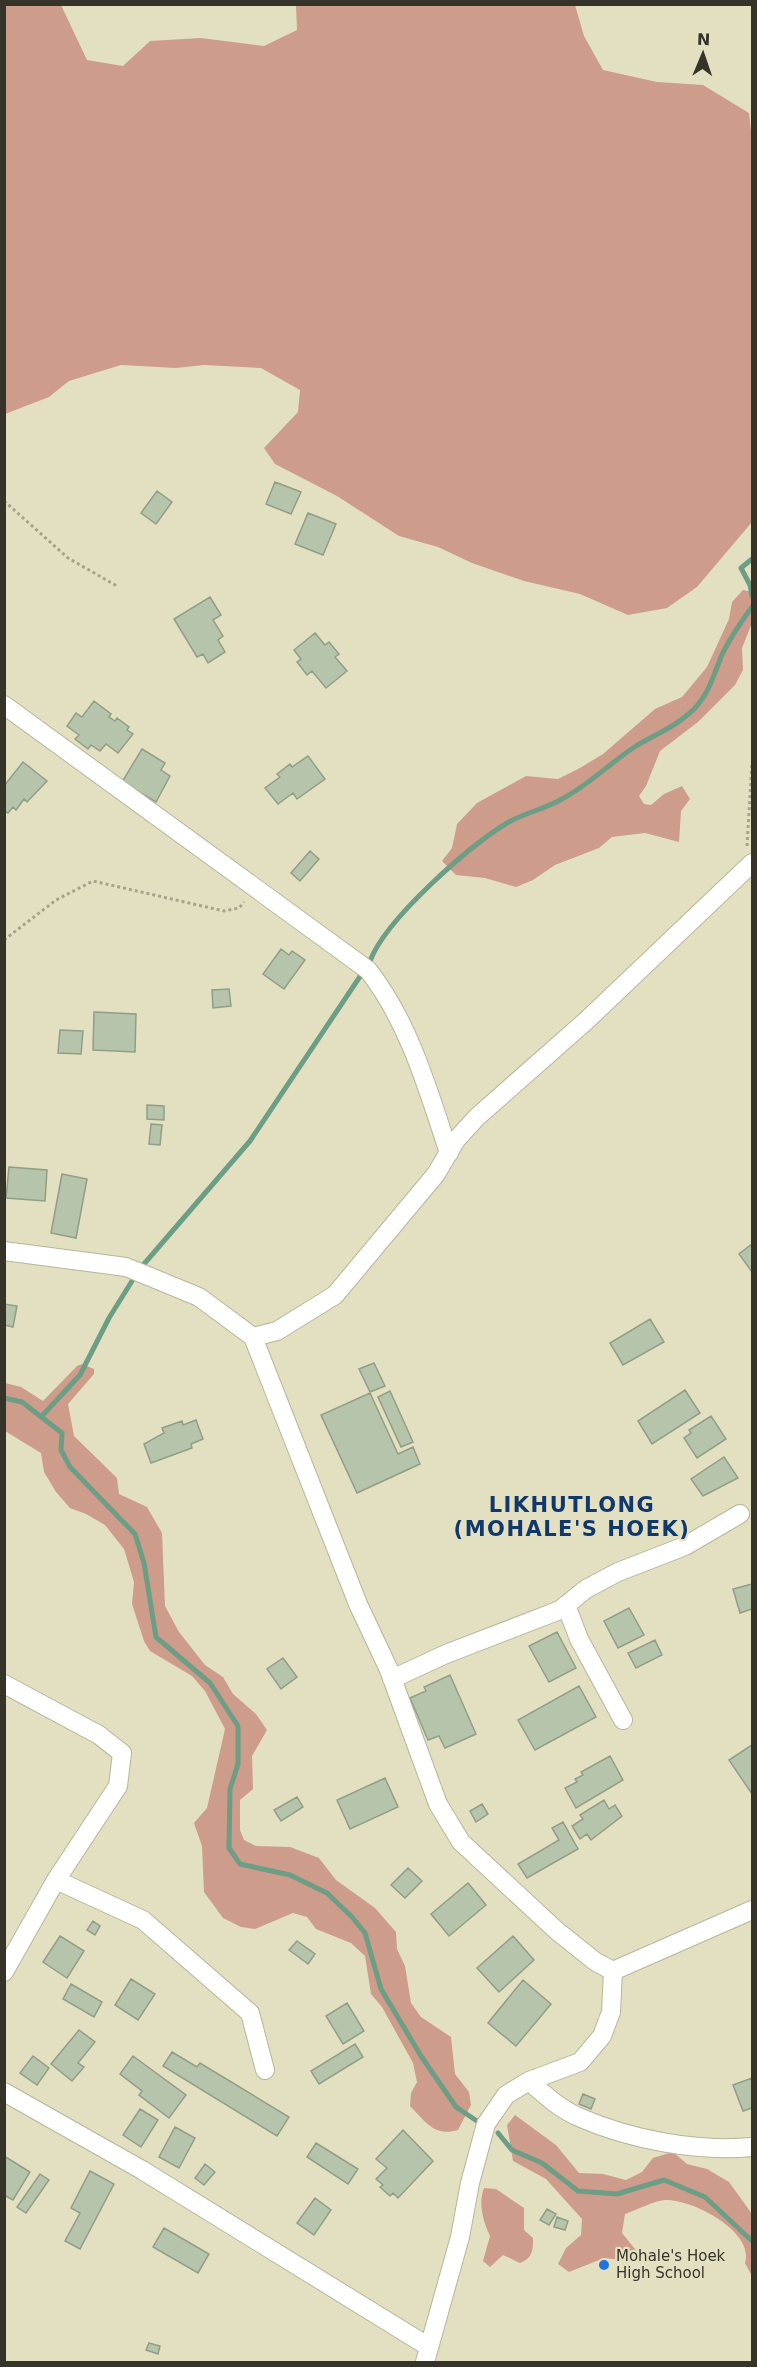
<svg xmlns="http://www.w3.org/2000/svg" width="757" height="2367" viewBox="0 0 757 2367" font-family="'DejaVu Sans',sans-serif">
	<style>
		.forest { fill: #cd9c8b }
		.lines { fill: none; stroke-linecap: round; stroke-linejoin: round }
		.stream { stroke: #6c9e86; stroke-width: 5 }
		.building { fill: #b5c4ab; stroke: #909e86; stroke-width: 1.5 }
		.minor-casing { stroke: #b8b498; stroke-width: 20 }
		.path { stroke: #a6a38c; stroke-width: 3; stroke-dasharray: 3 3; stroke-linecap: butt }
		.minor { stroke: #fff; stroke-width: 18 }
		.poi-dot { fill: #1f74de; stroke: #e3e0c2; stroke-width: 2 }
		.labels { text-anchor: middle; dominant-baseline: central; stroke-width: 4.5; stroke-linejoin: round; paint-order: stroke }
		.poi-label { font-size: 15px; fill: #363429; stroke: #e3e0c2; text-anchor: start }
		.district-label { font-size: 21px; font-weight: bold; letter-spacing: 1.5px; fill: #10386c; stroke: #e3e0c2 }
	</style>
	<rect width="100%" height="100%" fill="#e3e0c2"/>
	<path class="forest" d="M5 4 61 5 87 60 123 66 150 41 201 38 264 46 297 30 296 5H575L584 36 603 70 657 82 703 85 749 113 752 141V522L697 587 667 608 628 615 580 594 524 581 472 563 438 547 399 536 337 496 275 464 264 448 298 412 300 390 261 368 204 365 176 368 121 365 69 381 49 397 5 414Z
		M743 590 752 592V623L742 648 743 670 735 685 698 722 660 751 646 786 639 796 644 804 651 805 664 794 682 786 690 799 681 811 679 842 645 833 612 837 599 848 555 865 533 880 516 887 485 878 456 875 442 861 452 848 457 824 477 803 526 776 558 779 580 768 603 754 655 709 682 697 707 667 729 619 732 602Z
		M82 1364 94 1369V1374L68 1404 74 1436 117 1478 119 1494 147 1507 162 1533 165 1606 179 1632 205 1665 223 1677 233 1694 256 1714 267 1730 252 1756 253 1789 240 1800V1830L244 1840 256 1846 290 1847 319 1858 336 1880 375 1908 396 1932 397 1949 405 1966 411 2003 421 2017 451 2037 455 2074 469 2092 471 2105 458 2130C434 2137 426 2122 410 2106L411 2093 417 2082 413 2063 382 2007 371 1994 365 1956 351 1943 316 1929 307 1917 293 1913 255 1929 241 1927 223 1918 204 1892 202 1846 194 1823 207 1808 225 1729 205 1691 192 1676 150 1651 144 1641 132 1604 134 1582 124 1549 105 1525 86 1514 70 1508 56 1492 44 1472 41 1453 5 1431V1383L21 1387 43 1401 77 1366Z
		M515 2115 556 2145 579 2173 603 2174 626 2180 642 2172 653 2158 673 2152 687 2164 707 2169 729 2182 752 2214V2276L745 2263C755 2232 693 2199 665 2200 653 2201 637 2210 625 2214L622 2233 639 2254 623 2260 604 2258 569 2272 558 2264 566 2248 581 2235 582 2219 546 2179 513 2161 507 2125Z
		M484 2188 496 2189 524 2208V2230L533 2238C533 2250 533 2258 520 2263L503 2255 490 2267 483 2261 490 2236C483 2221 478 2204 484 2188Z"/>
	<g class="lines">
		<path class="stream" d="M752 559 741 568 750 585 752 596
			M370 961C386 919 468 847 507 823 524 813 545 809 562 799 589 785 611 762 636 746 656 734 677 726 694 709 708 695 714 675 721 657 729 639 741 622 752 607
			M144 1264 250 1141 361 975
			M4 1398 22 1402 62 1433 61 1450 70 1467 135 1534 144 1563 156 1637 210 1683 238 1726V1764L230 1789 229 1848 240 1864 290 1875 327 1893 352 1917 365 1933 381 1989 421 2056 456 2107 477 2121
			M41 1417 80 1375 109 1318 132 1281
			M498 2133 512 2150 542 2163 578 2191 617 2194 664 2180 705 2197 752 2241"/>
	</g>
	<path class="building" d="M275 482 301 492 291 514 266 504Z
		M157 491 172 502 156 524 141 513Z
		M308 513 336 524 323 555 295 544Z
		M210 597 221 615 213 620 223 636 218 640 225 652 208 663 203 654 197 657 174 619Z
		M315 633 325 645 329 642 339 654 335 657 347 671 326 688 312 671 307 675 297 662 301 659 294 650Z
		M94 701 111 714 109 717 115 721 117 718 129 727 127 730 133 734 118 753 106 744 100 751 91 745 88 749 75 739 79 735 67 726 76 713 82 717Z
		M142 749 165 763 161 770 170 776 156 802 122 782Z
		M308 756 325 779 297 799 293 793 278 804 265 788 280 777 277 774 290 764 292 767Z
		M23 762 47 781 27 802 24 799 16 810 13 807 8 813 4 811V786Z
		M310 851 319 859 300 881 291 873Z
		M281 949 289 955 292 951 305 960 284 989 263 974Z
		M229 989 231 1006 213 1008 212 990Z
		M94 1012 136 1014 135 1052 93 1050Z
		M60 1030 83 1031 81 1054 58 1053Z
		M147 1105 164 1106V1120L147 1119Z
		M151 1124 162 1125 160 1145 149 1144Z
		M9 1167 47 1170 45 1201 6 1198Z
		M62 1174 87 1179 76 1238 51 1233Z
		M752 1244V1272L739 1254Z
		M4 1304 17 1306 13 1327 4 1325Z
		M650 1319 664 1342 623 1365 610 1343Z
		M374 1363 385 1386 370 1392 359 1369Z
		M685 1390 700 1413 652 1444 638 1421Z
		M390 1391 413 1442 401 1447 378 1397Z
		M370 1393 398 1454 413 1447 420 1464 357 1493 321 1415Z
		M711 1416 726 1439 697 1458 684 1438 691 1433 689 1430Z
		M196 1420 203 1439 191 1444 192 1448 151 1463 144 1444 164 1433 162 1428 182 1421 183 1425Z
		M724 1457 738 1478 703 1496 691 1479Z
		M752 1584V1609L740 1613 733 1589Z
		M629 1608 644 1635 618 1648 604 1621Z
		M557 1632 576 1668 549 1682 529 1646Z
		M655 1640 662 1655 636 1668 628 1653Z
		M283 1658 297 1677 281 1689 267 1669Z
		M450 1675 476 1734 445 1748 439 1736 428 1740 410 1698 426 1691 424 1687Z
		M579 1686 596 1717 535 1750 518 1720Z
		M752 1745V1794L729 1760Z
		M610 1756 623 1780 576 1808 565 1788 577 1782 575 1779 583 1775 581 1772Z
		M385 1778 398 1807 350 1829 337 1800Z
		M297 1797 303 1807 281 1821 274 1810Z
		M604 1800 609 1809 615 1805 622 1816 591 1840 587 1834 580 1839 572 1826 583 1819 580 1815Z
		M482 1804 488 1814 476 1822 470 1811Z
		M563 1822 578 1849 527 1878 518 1864 559 1840 552 1828Z
		M408 1868 422 1881 405 1898 391 1885Z
		M468 1883 486 1905 449 1936 431 1914Z
		M93 1921 100 1926 95 1935 87 1930Z
		M60 1936 84 1951 67 1978 43 1962Z
		M513 1936 534 1960 499 1992 477 1968Z
		M297 1941 315 1954 308 1964 289 1950Z
		M131 1979 155 1994 138 2020 115 2005Z
		M523 1980 551 2004 516 2046 488 2023Z
		M71 1984 102 2002 94 2017 63 1999Z
		M347 2003 364 2031 343 2044 326 2016Z
		M79 2030 95 2042 78 2063 84 2067 72 2081 51 2064Z
		M355 2044 363 2057 319 2084 311 2071Z
		M172 2052 197 2067 200 2063 289 2117 277 2136 163 2066Z
		M33 2056 49 2068 37 2085 20 2073Z
		M133 2056 186 2095 169 2118 139 2095 142 2091 120 2074Z
		M752 2078V2108L743 2111 733 2085Z
		M583 2094 595 2099 591 2109 579 2104Z
		M140 2109 158 2120 141 2147 123 2135Z
		M175 2127 195 2138 179 2168 159 2157Z
		M403 2130 433 2161 398 2198 393 2193 390 2196 380 2187 383 2185 376 2179 387 2168 376 2159Z
		M316 2143 358 2169 348 2184 307 2157Z
		M4 2156 30 2172 13 2200 4 2195Z
		M205 2164 215 2172 204 2185 195 2178Z
		M90 2171 114 2184 80 2249 65 2241 80 2213 71 2208Z
		M40 2174 49 2180 26 2213 17 2207Z
		M315 2198 331 2210 314 2235 297 2223Z
		M547 2209 556 2214 549 2225 540 2220Z
		M557 2217 568 2221 565 2230 554 2227Z
		M164 2228 209 2254 198 2273 153 2247Z
		M149 2343 160 2346 158 2354 146 2350Z"/>
	<g class="lines">
		<defs>
			<path id="minor" d="M4 705 368 970C409 1022 428 1090 449 1153
				M4 1251 126 1267 199 1297 253 1337 358 1604 389 1670 438 1804 461 1842 557 1931 596 1962 613 1971 752 1910
				M253 1337 277 1331 335 1295 436 1174 456 1140 477 1117 587 1020 752 863
				M566 1605 579 1639 623 1720
				M392 1679 446 1654 560 1610 586 1589 618 1572 685 1546 740 1514
				M4 1684 99 1735 122 1753 118 1786 56 1880 4 1972
				M56 1880 143 1920 250 2013 265 2070
				M529 2081C545 2095 561 2110 581 2118 632 2140 697 2152 752 2147
				M4 2092 142 2170 429 2347
				M425 2362 460 2237 470 2183 486 2124 506 2095 529 2081 580 2062 602 2036 611 2012 613 1971"/>
		</defs>
		<use href="#minor" class="minor-casing"/>
		<path class="path" d="M4 501 68 558 117 586
			M747 846 752 763
			M4 940 56 900 93 881 224 911 239 908 244 902"/>
		<use href="#minor" class="minor"/>
	</g>
	<circle class="poi-dot" cx="604" cy="2265" r="6"/>
	<g class="labels">
		<g class="poi-label">
			<text x="616" y="2256">Mohale's Hoek<tspan x="616" dy="17">High School</tspan></text>
		</g>
		<g class="district-label">
			<text x="572" y="1505">LIKHUTLONG<tspan x="572" dy="24">(MOHALE'S HOEK)</tspan></text>
		</g>
	</g>
	<rect width="757" height="2367" fill="none" stroke="#363429" stroke-width="12"/>
	<g transform="translate(703 54) rotate(2)" stroke="#e3e0c2" stroke-width="4.5" paint-order="stroke">
	<path d="M0-4.5L10 22L0 15L-10 22Z" fill="#363429"/>
	<text y="-9" font-size="16" font-weight="bold" text-anchor="middle" fill="#363429">N</text>
	</g>
</svg>
